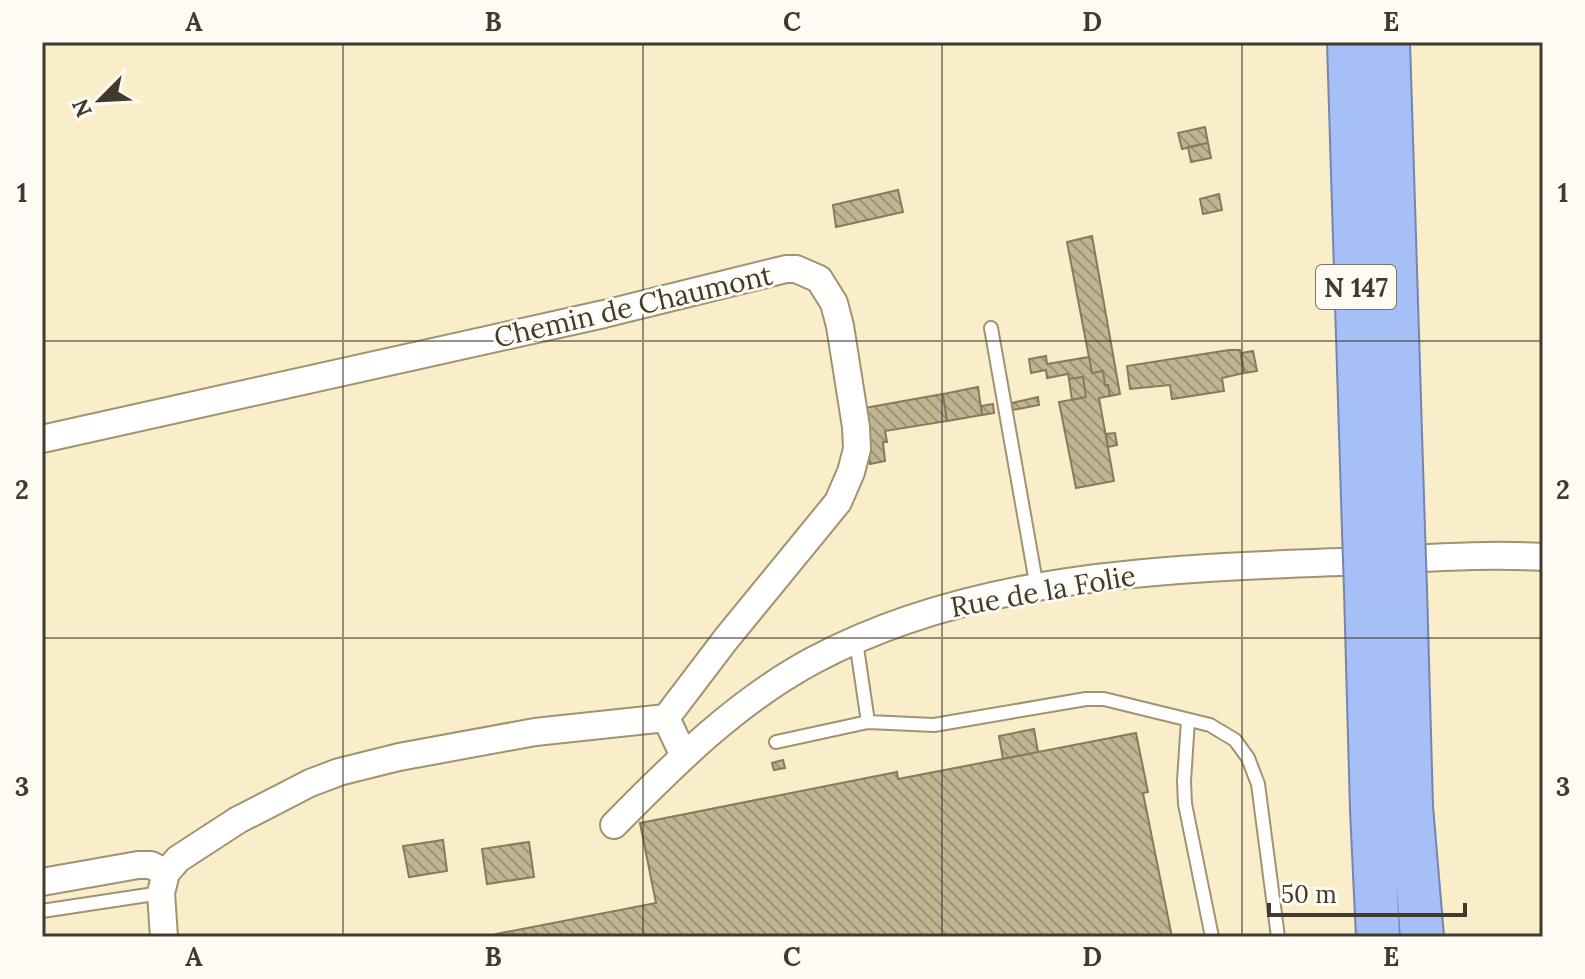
<svg xmlns="http://www.w3.org/2000/svg" width="1585" height="979" viewBox="0 0 1585 979" font-family="Lora,serif">
	<style>
		.building { fill: url(#building-back-hatch); stroke: #877b5a; stroke-width: 2 }
		.lines { fill: none; stroke-linecap: round; stroke-linejoin: round }
		.service-casing { stroke: #a09372; stroke-width: 16 }
		.minor-casing { stroke: #a09372; stroke-width: 30 }
		.trunk-casing { stroke: #7486ae; stroke-width: 46 }
		.service { stroke: #fff; stroke-width: 12 }
		.minor { stroke: #fff; stroke-width: 26 }
		.trunk { stroke: #a6bff6; stroke-width: 42 }
		.trunk-bridge-casing { stroke: #7486ae; stroke-width: 46; stroke-linecap: butt }
		.trunk-bridge { stroke: #a6bff6; stroke-width: 42 }
		.grid { fill: none; stroke: #413b2d; stroke-width: 2; stroke-opacity: 0.55 }
		.labels { text-anchor: middle; dominant-baseline: central; stroke-width: 6; stroke-linejoin: round; paint-order: stroke }
		.shield { fill: #fdfbf3; stroke: #797568; stroke-width: 2 }
		.shield-label { font-size: 26px; font-weight: bold; fill: #413b2d }
		.street-label { font-size: 28px; fill: #413b2d; stroke: #fdfbf3 }
		.neatline { fill: none; stroke: #413b2d; stroke-width: 3 }
		.grid-label { font-size: 26px; text-anchor: middle; font-weight: bold; fill: #413b2d }
	</style>
	<defs>
		<pattern id="building-back-hatch" width="6" height="6" patternUnits="userSpaceOnUse" patternTransform="scale(2)"><rect width="6" height="6" fill="#c1b492"/><path d="M-1 5l2 2M0 0l6 6M5-1l2 2" fill="none" stroke="#9e9478"/></pattern>
	</defs>
	<rect width="100%" height="100%" fill="#faedc9"/>
	<path class="building" d="M1205 127 1208 143 1182 149 1178 133Z
		M1208 143 1211 158 1191 162 1188 147Z
		M898 190 903 212 836 227 833 205Z
		M1219 194 1222 210 1203 214 1200 199Z
		M1092 236 1120 394 1110 396 1108 385H1105L1103 371 1092 373 1067 242Z
		M1229 350H1240L1244 373 1222 378 1224 391 1172 399 1170 385 1130 389 1127 366Z
		M1253 351 1257 371 1244 373 1241 353Z
		M1046 356 1047 364 1089 357 1092 373 1103 371 1105 385H1108L1110 396 1099 398 1114 481 1076 488 1059 402 1086 397 1083 377 1069 379 1068 374 1047 378 1046 370 1031 373 1029 359Z
		M1083 377 1086 397 1072 400 1069 379Z
		M978 387 982 415 947 421 943 394Z
		M943 394 947 421 885 431 887 442H883L885 461 870 464 864 408Z
		M1038 397 1039 405 1013 410 1012 403Z
		M993 404 994 413 982 415 981 406Z
		M1115 433 1117 445 1108 447 1106 434Z
		M1034 729 1038 752 1003 759 999 736Z
		M1136 733 1148 792 1143 793 1172 937H497L496 934 656 903 640 823 897 772 898 779Z
		M783 760 785 768 774 770 772 763Z
		M443 840 447 871 409 877 403 846Z
		M529 842 534 877 487 884 482 849Z"/>
	<g class="lines">
		<defs>
			<path id="service" d="M991 328 1037 588
				M856 641 868 722
				M1188 720 1184 781 1185 804 1212 937
				M776 742 868 722 934 725 1086 699H1104L1210 725 1235 740 1248 758 1258 784 1278 937
				M42 911 161 893"/>
			<path id="minor" d="M42 439 604 314 786 269H796L819 279 834 303 840 326 856 427 857 449 851 472 838 502 726 639 666 718
				M614 825C674 764 737 701 814 660 974 575 1160 569 1338 562 1406 560 1475 553 1543 557
				M42 882 138 865H151L166 873
				M164 937 161 893 166 873 178 859 238 820 310 783 339 772 399 757 535 732 666 718 684 756"/>
			<path id="trunk" d="M1349 42 1364 531
				M1388 42 1403 530
				M1405 589 1411 807 1422 937
				M1366 590 1372 810 1378 937"/>
		</defs>
		<use href="#service" class="service-casing"/>
		<use href="#minor" class="minor-casing"/>
		<use href="#trunk" class="trunk-casing"/>
		<use href="#service" class="service"/>
		<use href="#minor" class="minor"/>
		<use href="#trunk" class="trunk"/>
		<defs>
			<path id="trunk-bridge" d="M1403 530 1405 589
				M1364 531 1366 590"/>
		</defs>
		<use href="#trunk-bridge" class="trunk-bridge-casing"/>
		<use href="#trunk-bridge" class="trunk-bridge"/>
	</g>
	<path class="grid" d="M343 42V937M643 42V937M942 42V937M1242 42V937M42 341H1543M42 638H1543"/>
	<g class="labels">
		<rect class="shield" x="1316" y="265" width="80" height="44" rx="6"/>
		<g class="shield-label">
			<text x="1356" y="287">N 147</text>
		</g>
		<g class="street-label">
			<text transform="translate(633 306) rotate(-13)">Chemin de Chaumont</text>
			<text transform="translate(1043 591) rotate(-10)">Rue de la Folie</text>
		</g>
	</g>
	<rect width="1585" height="979" fill="none" stroke="#fdfbf3" stroke-width="88"/>
	<g transform="translate(100 100) rotate(246)" stroke="#fdfbf3" stroke-width="6" paint-order="stroke">
	<path d="M0-6L14 30L0 20L-14 30Z" fill="#413b2d"/>
	<text y="-12" font-size="22" font-weight="bold" text-anchor="middle" fill="#413b2d">N</text>
	</g>
	<path d="M1269 903v12h196v-12" fill="none" stroke="#413b2d" stroke-width="4"/>
	<text x="1281" y="903" font-size="24" fill="#413b2d" stroke="#fdfbf3" stroke-width="6" paint-order="stroke">50 m</text>
	<rect x="44" y="44" width="1497" height="891" class="neatline"/>
	<g class="grid-label">
		<text x="194" y="31">A</text>
		<text x="493" y="31">B</text>
		<text x="792" y="31">C</text>
		<text x="1092" y="31">D</text>
		<text x="1391" y="31">E</text>
		<text x="22" y="202">1</text>
		<text x="1563" y="202">1</text>
		<text x="22" y="499">2</text>
		<text x="1563" y="499">2</text>
		<text x="22" y="796">3</text>
		<text x="1563" y="796">3</text>
		<text x="194" y="966">A</text>
		<text x="493" y="966">B</text>
		<text x="792" y="966">C</text>
		<text x="1092" y="966">D</text>
		<text x="1391" y="966">E</text>
	</g>
</svg>
